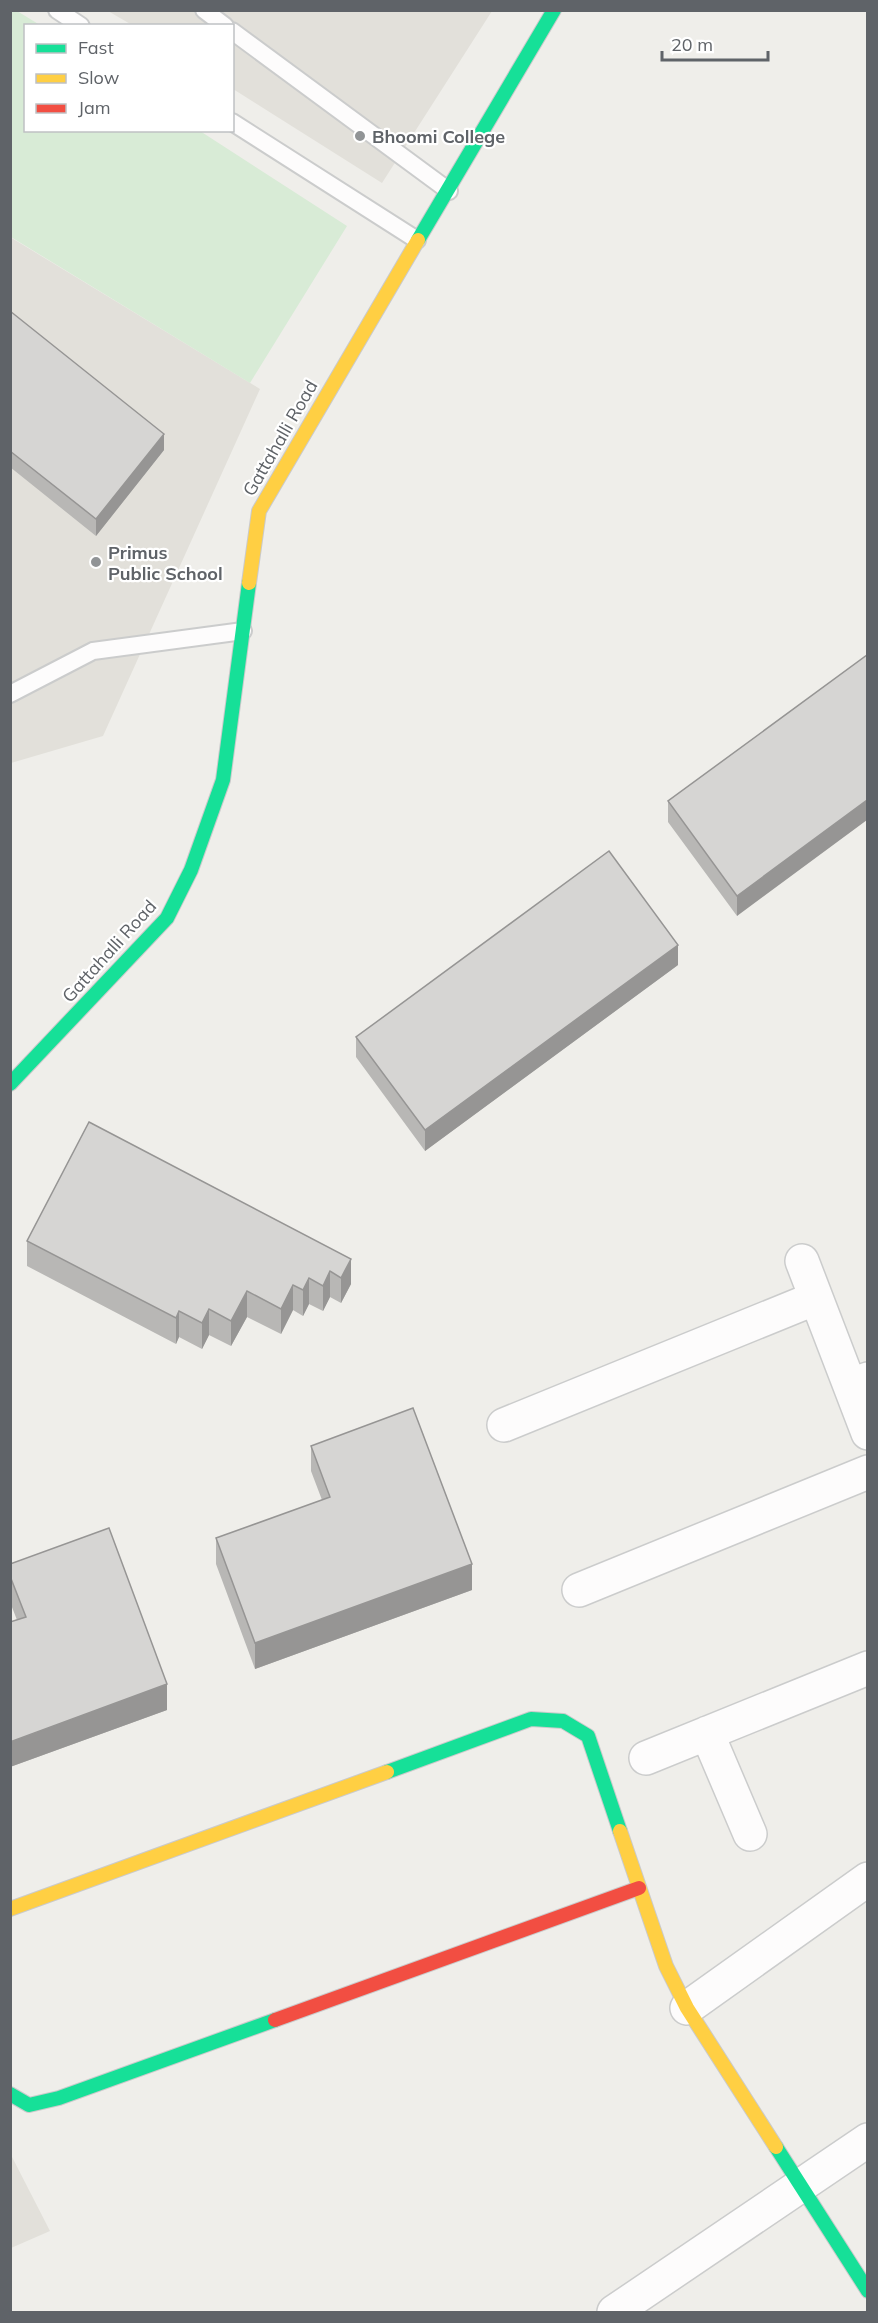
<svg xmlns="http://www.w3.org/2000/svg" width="878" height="2323" viewBox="0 0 878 2323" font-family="Mulish,sans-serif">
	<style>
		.education { fill: #e2e0da }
		.green { fill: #d8ebd6 }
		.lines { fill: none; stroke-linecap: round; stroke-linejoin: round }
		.lane-casing { stroke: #cbcccc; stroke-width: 20 }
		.street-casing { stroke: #cbcccc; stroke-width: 36 }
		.fast-casing { stroke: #cacacb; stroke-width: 16 }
		.slow-casing { stroke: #cacacb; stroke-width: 16 }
		.jam-casing { stroke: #cacacb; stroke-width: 16 }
		.lane { stroke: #fdfcfc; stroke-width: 16 }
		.street { stroke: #fdfcfc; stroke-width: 33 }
		.fast { stroke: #16e098; stroke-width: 14 }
		.slow { stroke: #ffcf43; stroke-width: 14 }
		.jam { stroke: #f24e42; stroke-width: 14 }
		.wall { fill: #b8b7b5 }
		.shaded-wall { fill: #969594 }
		.building { fill: #d6d5d3; stroke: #969594; stroke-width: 1.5 }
		.poi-dot { fill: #919496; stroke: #fff; stroke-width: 2 }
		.labels { text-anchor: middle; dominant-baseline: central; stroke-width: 4.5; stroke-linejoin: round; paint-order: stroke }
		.poi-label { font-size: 18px; font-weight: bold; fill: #5f6368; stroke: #fff; text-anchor: start }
		.street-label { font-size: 18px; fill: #5f6368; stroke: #fff }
	</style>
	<rect width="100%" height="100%" fill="#efeeea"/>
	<path class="education" d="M108 11H492L382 183 233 89 232 26 132 25Z
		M10 237 260 389 103 736 11 763Z
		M10 2153 50 2231 11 2248H10Z"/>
	<path class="green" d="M10 11H17L40 25 26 26V130L200 131 347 226 250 383 11 237Z"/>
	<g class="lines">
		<defs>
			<path id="lane" d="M57 10 81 26
				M204 10 225 26
				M232 31 449 191
				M232 122 417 240
				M10 694 93 651 243 631"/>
			<path id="street" d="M802 1261 850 1386 868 1379
				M850 1386 868 1433
				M504 1425 816 1298
				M579 1590 868 1472
				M707 1733 750 1834
				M646 1758 868 1668
				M687 2008 868 1879
				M614 2312 868 2140"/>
			<path id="fast" d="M418 240 554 10
				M10 1084 167 918 191 870 223 780 249 583
				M387 1772 531 1719 563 1721 588 1736 620 1831
				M10 2094 29 2105 59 2098 275 2020
				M776 2147 868 2291"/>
			<path id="slow" d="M249 583 259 511 418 240
				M620 1831 666 1966 687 2008 776 2147
				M10 1909 387 1772"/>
			<path id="jam" d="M275 2020 639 1888"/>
		</defs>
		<use href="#lane" class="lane-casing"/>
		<use href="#street" class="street-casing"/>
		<use href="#fast" class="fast-casing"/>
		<use href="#slow" class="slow-casing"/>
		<use href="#jam" class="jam-casing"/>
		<use href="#lane" class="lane"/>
		<use href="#street" class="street"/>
		<use href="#fast" class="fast"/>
		<use href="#slow" class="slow"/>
		<use href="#jam" class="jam"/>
	</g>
	<path class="wall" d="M10 311 164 450 96 536 10 467Z
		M867 655 737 916 668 822V801Z
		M678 965 425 1151 356 1057V1037Z
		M89 1122 351 1284 341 1303 330 1297 323 1311 309 1304 303 1316 293 1310 281 1334 247 1317 231 1346 209 1335 202 1349 179 1337 176 1344 27 1266V1241Z
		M311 1446 472 1590 255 1669 216 1564V1538L322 1500 311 1471Z
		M10 1564 167 1710 10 1767V1622L17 1620 10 1602Z"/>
	<path class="shaded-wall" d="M164 434V450L96 536V519Z
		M867 800V820L737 916V896Z
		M678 945V965L425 1151V1130Z
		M351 1259V1284L341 1303V1278Z
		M330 1271V1297L323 1311V1286Z
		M309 1278V1304L303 1316V1290Z
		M293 1285V1310L281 1334V1309Z
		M247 1291V1317L231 1346V1321Z
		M209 1309V1335L202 1349V1323Z
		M179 1311V1337L176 1344V1318Z
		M472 1564V1590L255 1669V1643Z
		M167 1684V1710L10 1767V1742Z"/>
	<path class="building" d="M10 311 164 434 96 519 10 451Z
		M867 655V800L737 896 668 801Z
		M609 851 678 945 425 1130 356 1037Z
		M89 1122 351 1259 341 1278 330 1271 323 1286 309 1278 303 1290 293 1285 281 1309 247 1291 231 1321 209 1309 202 1323 179 1311 176 1318 27 1241Z
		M413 1408 472 1564 255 1643 216 1538 330 1497 311 1446Z
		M109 1528 167 1684 10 1742V1622L26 1617 10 1576V1564Z"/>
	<g class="poi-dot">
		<circle cx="360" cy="136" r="6"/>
		<circle cx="96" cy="562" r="6"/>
	</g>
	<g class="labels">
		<g class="poi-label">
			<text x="372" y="136">Bhoomi College</text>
			<text x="108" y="552">Primus<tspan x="108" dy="21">Public School</tspan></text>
		</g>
		<g class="street-label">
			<text transform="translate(280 438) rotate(-60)">Gattahalli Road</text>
			<text transform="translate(109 951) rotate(-48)">Gattahalli Road</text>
		</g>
	</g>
	<rect width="878" height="2323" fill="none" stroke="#5f6368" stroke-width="24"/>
	<rect x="24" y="24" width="210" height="108" fill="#ffffff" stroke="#bfc1c3" stroke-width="1.5"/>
	<rect x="36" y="44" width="30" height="9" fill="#16e098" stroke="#bfc1c3" stroke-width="1.5"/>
	<text x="78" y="54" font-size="18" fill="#5f6368">Fast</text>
	<rect x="36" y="74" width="30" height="9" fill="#ffcf43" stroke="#bfc1c3" stroke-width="1.5"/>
	<text x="78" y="84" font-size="18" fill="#5f6368">Slow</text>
	<rect x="36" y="104" width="30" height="9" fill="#f24e42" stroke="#bfc1c3" stroke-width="1.5"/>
	<text x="78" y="114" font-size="18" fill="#5f6368">Jam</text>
	<path d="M662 51v9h106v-9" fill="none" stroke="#5f6368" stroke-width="3"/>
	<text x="671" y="51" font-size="18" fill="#5f6368" stroke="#ffffff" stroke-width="4.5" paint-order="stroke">20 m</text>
</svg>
